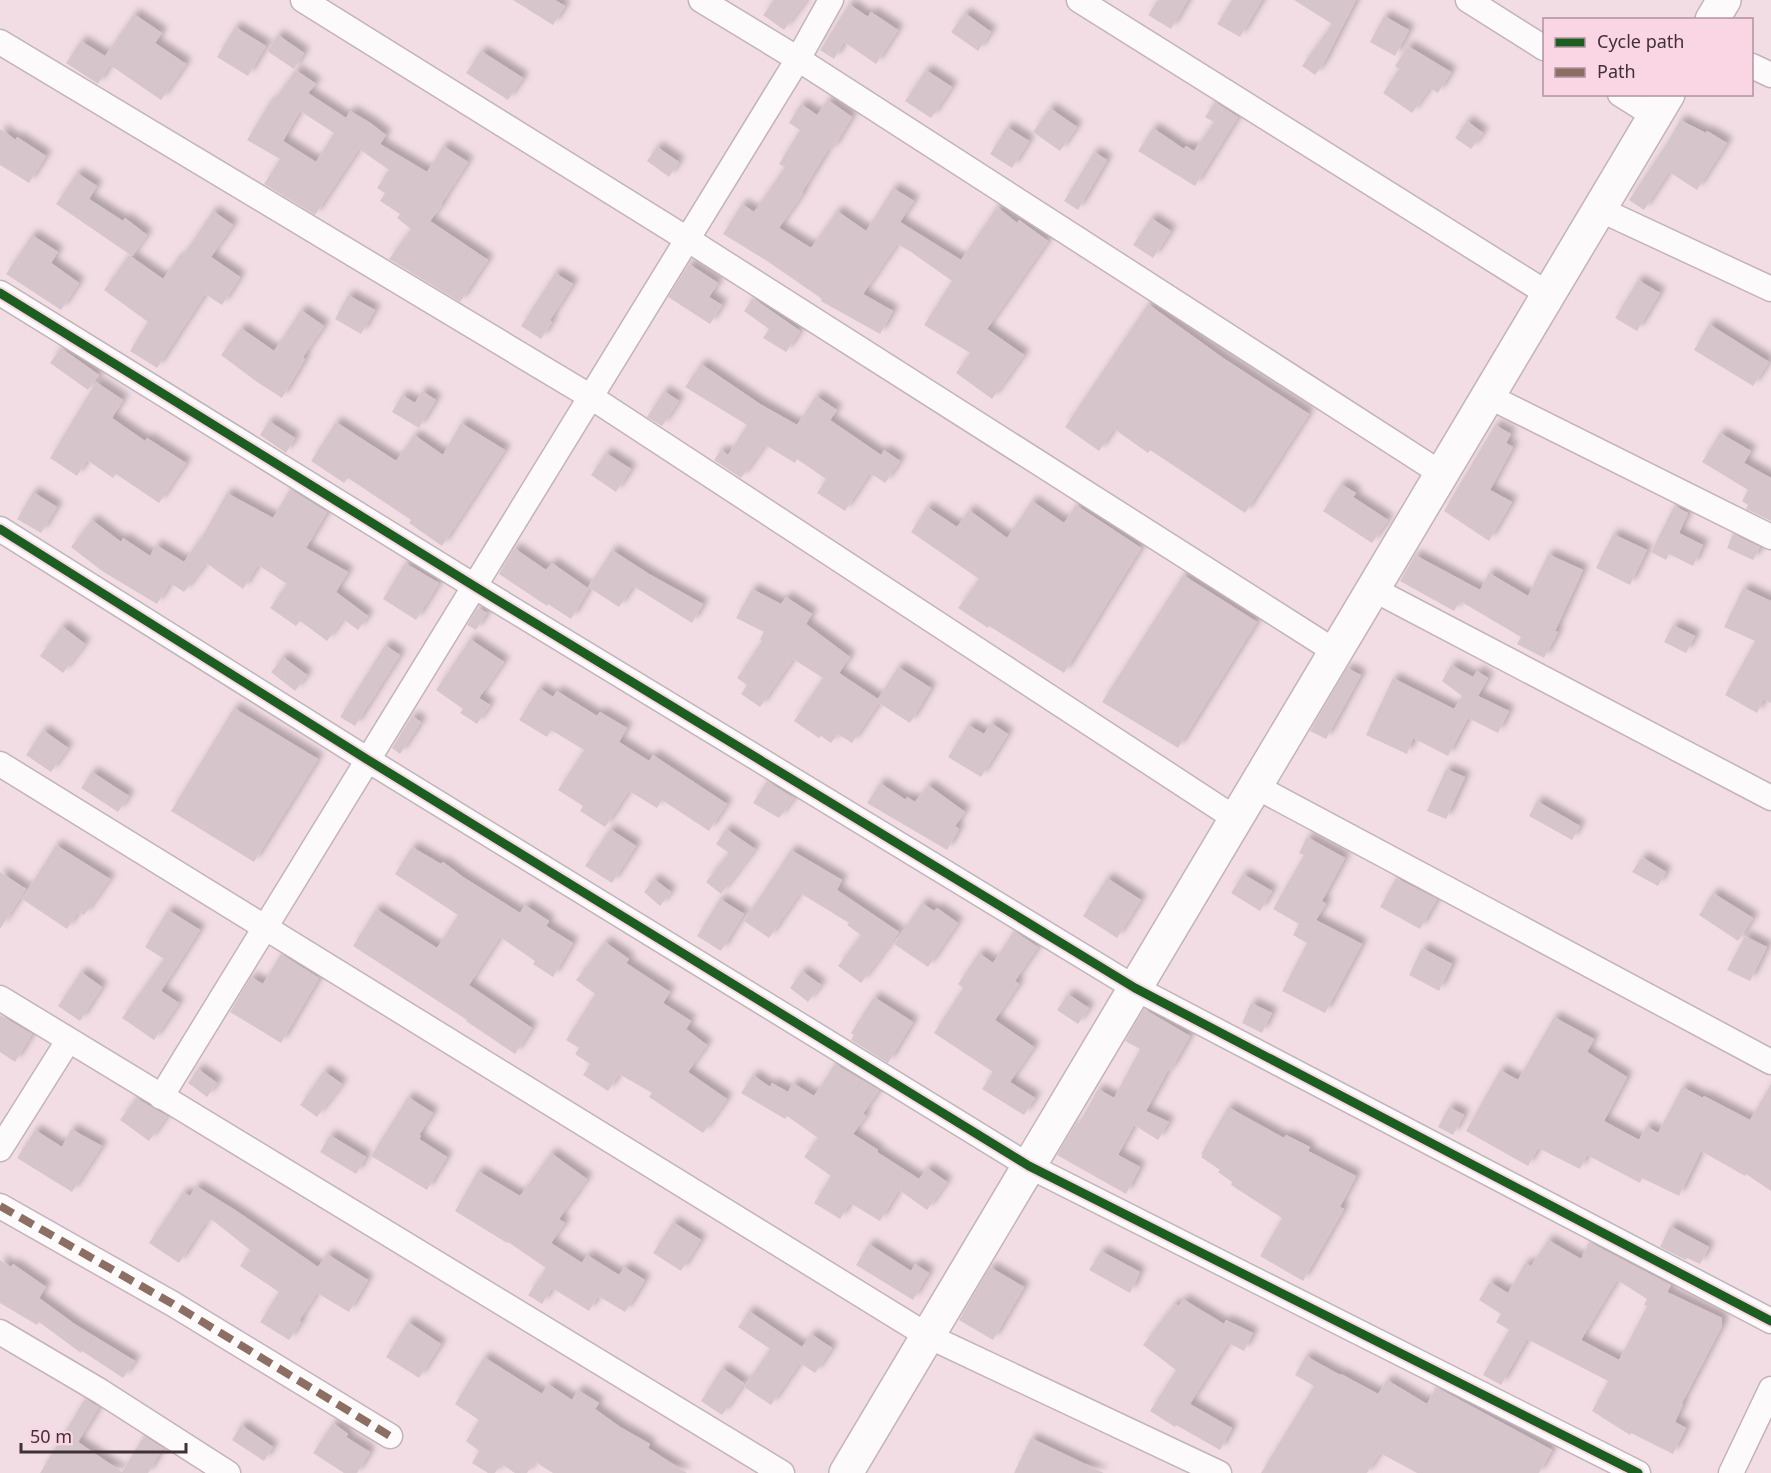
<svg xmlns="http://www.w3.org/2000/svg" width="1771" height="1473" viewBox="0 0 1771 1473" font-family="'Noto Sans',sans-serif">
	<style>
		.building { fill: #d6c6cc; fill-rule: evenodd; filter: url(#shadow) }
		.lines { fill: none; stroke-linecap: round; stroke-linejoin: round }
		.street-casing { stroke: #c3b3ba; stroke-width: 27 }
		.secondary-casing { stroke: #c3b3ba; stroke-width: 36 }
		.street { stroke: #fdfafb; stroke-width: 24 }
		.secondary { stroke: #fdfafb; stroke-width: 33 }
		.quiet { stroke: #8d6e63; stroke-width: 8; stroke-dasharray: 15 8; stroke-linecap: butt }
		.cycleway-casing { stroke: #fad5e4; stroke-width: 13 }
		.cycleway { stroke: #1b5e20; stroke-width: 9 }
	</style>
	<defs>
		<filter id="shadow"><feDropShadow dx="5.5" dy="-5.5" stdDeviation="3" flood-color="#0004"/></filter>
	</defs>
	<rect width="100%" height="100%" fill="#f2dde5"/>
	<path class="building" d="M513 0H555L565 6 553 25Z
		M774 0H806L784 30 763 15Z
		M1158 0H1188L1171 29 1148 15Z
		M1232 0H1262L1240 37 1217 24Z
		M1294 0H1356L1323 64 1315 75 1302 66 1332 24Z
		M849 4 868 17 871 12 898 30 876 64 844 42 834 59 820 50Z
		M965 13 991 32 978 51 951 32Z
		M134 14 162 33 155 43 186 64 161 100 110 65 98 84 66 63 81 41 105 56Z
		M1384 16 1409 30 1395 56 1370 42Z
		M235 27 266 46 248 76 217 57Z
		M278 35 304 53 294 69 267 51Z
		M1408 46 1451 72 1438 93 1430 88 1412 113 1383 93 1399 69 1395 66Z
		M481 51 523 78 508 100 466 73Z
		M296 70 316 84 308 93 346 118 350 111 369 122 386 135 380 144 427 172 443 146 468 162 441 204 442 205 430 221 488 260 460 302 389 259 411 229 397 218 400 214 380 201 385 193 377 188 389 170 359 149 315 215 264 184 280 159 247 140 270 102 272 103ZM300 111 334 133 316 162 283 141Z
		M926 70 952 87 931 118 905 101Z
		M828 100 852 117 832 150 829 148 802 192 803 193 779 228 811 248 837 211 866 231 893 188 914 201 900 222 961 260 997 207 1017 223 1019 220 1048 241 987 329 1024 355 992 399 956 373 970 353 924 325 952 281 911 252 897 244 863 294 893 311 880 334 821 301 822 299 767 261 723 234 742 204 754 212 785 167 779 164 800 130 789 123 801 104 817 115Z
		M1215 102 1238 117 1195 186 1138 151 1153 128 1184 149 1186 146 1194 151 1214 122 1205 117Z
		M1050 108 1077 127 1060 151 1033 132Z
		M1680 120 1706 133 1707 131 1727 143 1697 190 1669 172 1644 210 1629 200 1669 140Z
		M1467 121 1483 133 1471 149 1455 138Z
		M1007 127 1029 141 1012 168 990 154Z
		M0 129 16 140 17 137 46 156 29 183 0 165Z
		M657 147 679 162 669 177 647 161Z
		M1094 152 1107 160 1078 210 1064 201Z
		M77 173 97 186 89 199 123 221 125 218 147 235 132 256 56 204Z
		M213 211 233 225 211 257 240 277 222 305 205 294 157 368 130 351 148 322 104 290 129 255 163 279 178 258 180 260Z
		M1151 218 1171 231 1153 258 1133 245Z
		M32 235 58 252 51 263 79 283 61 310 6 274Z
		M689 264 718 283 709 297 722 305 710 324 668 297Z
		M555 273 573 284 550 320 552 322 541 339 521 326Z
		M1638 280 1660 293 1637 331 1615 318Z
		M348 295 375 310 361 334 335 319Z
		M753 298 800 331 786 352 763 338 769 329 744 311Z
		M1148 304 1223 358 1309 414 1245 513 1150 450 1148 453 1114 429 1099 451 1065 427Z
		M301 310 324 326 303 357 305 359 282 398 257 382 221 355 241 328 274 351Z
		M1709 324 1769 362 1753 386 1694 350Z
		M61 348 99 375 88 390 50 363Z
		M701 364 760 404 797 425 816 396 837 410 830 420 881 455 884 450 900 461 885 483 870 473 845 511 817 493 826 479 797 459 795 463 765 445 741 478 714 460 721 450 728 455 747 425 685 387Z
		M96 382 123 400 112 418 145 441 147 438 186 463 159 503 116 474 113 478 87 460 77 476 50 458Z
		M422 391 436 400 419 428 392 412 402 395 415 403Z
		M664 391 679 401 662 426 647 417Z
		M269 421 295 438 286 453 260 435Z
		M336 422 396 461 414 435 443 455 461 423 505 450 442 546 409 523 411 520 348 478 344 483 311 461Z
		M1495 425 1511 434 1506 443 1513 447 1490 490 1512 502 1489 541 1444 511Z
		M1720 433 1751 451 1744 463 1771 478V521L1746 509 1748 505 1742 501 1748 490 1702 462Z
		M606 453 631 469 616 492 591 475Z
		M1341 484 1356 493 1353 497 1388 520 1372 543 1323 511Z
		M290 489 327 512 306 548 348 572 336 592 368 616 358 630 343 619 327 641 300 621 296 626 270 608 287 584 258 565 243 589 206 563 184 592 170 583 157 604 102 571 71 547 92 520 121 542 123 538 150 556 156 545 184 562 198 541 199 542 227 493 273 518Z
		M33 492 57 507 41 533 17 519Z
		M1032 501 1064 523 1076 505 1141 548 1064 673 989 626 988 628 958 608 979 579 911 532 927 507 957 527 969 510 1007 538Z
		M1674 506 1688 513 1679 533 1703 545 1693 566 1669 554 1666 560 1651 552Z
		M1613 534 1647 550 1630 585 1596 568Z
		M1733 534 1760 547 1753 560 1727 548Z
		M514 548 546 570 552 563 589 589 571 619 548 604 547 606 499 574Z
		M612 550 649 574 703 604 692 623 633 586 619 607 588 587Z
		M1548 554 1583 570 1555 631 1558 632 1544 658 1517 644 1521 637 1460 601 1454 611 1400 581 1415 555 1480 590 1489 573 1528 596Z
		M405 563 439 583 416 620 383 599Z
		M1183 575 1257 622 1178 748 1102 702Z
		M1743 588 1771 601V703L1764 699 1757 713 1725 695 1755 641 1724 627Z
		M752 589 781 604 786 597 812 614 806 624 850 657 839 673 878 699 898 667 931 688 910 723 879 703 852 743 838 734 831 743 821 736 819 738 794 721 823 678 793 659 760 707 741 694 747 685 737 678 762 641 760 639 764 632 736 618Z
		M478 608 487 613 476 630 467 625Z
		M1673 625 1695 636 1686 653 1664 642Z
		M62 626 85 644 63 673 40 656Z
		M470 639 504 662 479 698 490 705 477 724 460 713 463 709 436 690Z
		M385 645 400 655 355 726 340 717Z
		M283 657 307 675 295 691 271 672Z
		M1451 665 1473 677 1477 671 1488 678 1478 696 1509 711 1498 733 1468 718 1448 756 1413 738 1407 754 1366 735 1393 678 1454 709 1462 696 1442 681Z
		M1347 668 1361 675 1326 739 1310 731Z
		M539 688 553 697 557 691 597 716 600 712 627 728 619 742 649 761 653 755 727 804 709 831 662 800 657 808 629 791 605 827 580 811 583 806 558 790 584 750 551 730 547 737 519 720Z
		M234 708 318 759 254 862 171 811Z
		M412 716 421 722 400 754 392 748Z
		M991 723 1008 734 981 777 948 757 968 725 984 734Z
		M43 730 68 748 51 772 26 755Z
		M1446 769 1465 777 1446 819 1427 811Z
		M92 772 129 796 118 812 81 788Z
		M767 781 794 798 779 818 753 803Z
		M880 783 906 800 907 797 915 802 928 785 965 812 955 826 959 829 947 850 867 803Z
		M1537 801 1580 826 1572 840 1529 816Z
		M610 829 636 846 612 883 585 866Z
		M726 829 755 849 721 894 706 882 729 853 716 844Z
		M1307 837 1345 858 1322 901 1326 904 1316 920 1362 944 1325 1013 1282 991 1307 943 1293 935 1299 924 1273 909 1304 855 1299 853Z
		M56 845 110 879 84 915 78 912 67 929 22 899Z
		M412 847 441 864 443 862 463 877 520 913 525 905 549 921 546 926 573 943 553 977 533 964 535 961 500 937 469 985 532 1028 515 1054 466 1021 467 1020 353 946 376 909 437 948 458 915 395 874Z
		M791 850 842 880 837 890 899 932 861 983 838 966 861 935 847 925 849 923 800 893 769 938 744 921Z
		M1642 857 1666 872 1658 886 1632 872Z
		M0 872 26 889 0 929Z
		M1243 874 1272 891 1260 911 1231 893Z
		M1107 878 1141 900 1117 938 1083 916Z
		M1396 878 1437 899 1420 929 1380 907Z
		M654 879 671 892 660 906 644 892Z
		M1713 893 1753 918 1738 941 1699 915Z
		M720 899 744 914 721 951 697 936Z
		M922 903 934 911 937 908 958 923 928 967 894 944Z
		M168 910 200 930 161 991 179 1003 154 1040 122 1018 164 959 145 947Z
		M1014 931 1038 947 1015 981 1019 984 995 1020 1034 1047 1010 1082 1035 1098 1024 1115 982 1089 993 1072 934 1033 963 988 958 984 979 953 993 963Z
		M1745 936 1767 947 1750 981 1727 970Z
		M605 942 629 959 626 963 670 992 663 1003 691 1021 686 1029 707 1045 688 1072 727 1099 703 1133 649 1097 652 1093 619 1074 608 1091 583 1075 590 1064 575 1054 579 1048 566 1040 595 994 576 980Z
		M1422 948 1452 964 1439 991 1409 975Z
		M281 954 319 978 281 1043 230 1012 251 977 263 984Z
		M802 971 821 985 808 1002 790 988Z
		M81 972 102 987 80 1021 58 1006Z
		M1068 994 1089 1008 1078 1024 1057 1010Z
		M874 997 913 1022 888 1063 851 1040 854 1035 851 1033Z
		M1251 1003 1272 1013 1262 1033 1242 1023Z
		M1144 1009 1190 1036 1170 1071 1168 1070 1146 1111 1169 1122 1158 1140 1134 1125 1118 1155 1140 1167 1126 1194 1057 1155 1075 1125 1077 1127 1098 1089 1114 1098 1140 1049 1125 1041Z
		M0 1015 32 1034 15 1062 0 1052Z
		M1554 1017 1594 1039 1587 1052 1627 1077 1604 1121 1639 1140 1646 1126 1658 1133 1682 1087 1703 1098 1704 1096 1750 1120 1771 1084V1191L1746 1174 1745 1176 1701 1151 1679 1196 1642 1178 1640 1183 1587 1155 1580 1169 1538 1148 1528 1166 1466 1131 1500 1070 1518 1080Z
		M835 1064 879 1090 863 1114 866 1116 853 1134 878 1150 877 1152 919 1179 927 1168 947 1182 927 1210 899 1190 880 1221 850 1203 840 1219 814 1203 831 1176 804 1157 818 1138 787 1116 785 1119 741 1093 753 1075 770 1087 772 1083 788 1092 793 1083 814 1096Z
		M198 1069 217 1083 207 1097 188 1083Z
		M324 1071 342 1084 317 1117 300 1105Z
		M408 1097 433 1113 419 1135 421 1136 419 1139 447 1157 427 1190 371 1156Z
		M136 1098 167 1116 149 1141 120 1120Z
		M1228 1107 1284 1138 1286 1135 1310 1147 1308 1151 1356 1176 1340 1207 1344 1209 1303 1281 1260 1256 1282 1218 1231 1185 1232 1182 1218 1172 1220 1170 1201 1157 1203 1155 1201 1154Z
		M1449 1107 1464 1115 1453 1135 1438 1127Z
		M71 1129 102 1146 72 1192 17 1158 35 1130 62 1147Z
		M330 1135 366 1157 356 1174 320 1152Z
		M551 1153 587 1179 559 1219 565 1223 551 1243 582 1263 587 1255 619 1275 624 1267 645 1280 625 1312 598 1296 589 1311 552 1288 542 1304 528 1295 546 1268 508 1242 507 1243 455 1211 478 1171 520 1196Z
		M196 1186 235 1210 318 1267 327 1254 368 1280 349 1312 317 1293 299 1321 301 1322 289 1340 260 1322 279 1292 240 1266 250 1250 211 1219 208 1223 206 1222 179 1263 149 1243 183 1192 190 1196Z
		M673 1222 701 1240 681 1271 653 1253Z
		M1670 1226 1709 1247 1700 1264 1687 1258 1686 1260 1660 1247Z
		M1548 1240 1581 1259 1589 1242 1671 1285 1667 1292 1722 1318V1326L1682 1403 1683 1404 1675 1422 1686 1428 1673 1454 1631 1433 1630 1435 1592 1411 1608 1381 1527 1339 1501 1385 1483 1375 1509 1330 1496 1322 1501 1314 1479 1300 1490 1282 1508 1293 1525 1263 1531 1266ZM1617 1280 1647 1299 1644 1305 1647 1306 1619 1360 1581 1340Z
		M869 1244 911 1271 915 1264 929 1273 913 1300 856 1265Z
		M1101 1251 1140 1272 1130 1293 1089 1270Z
		M0 1260 11 1267 13 1264 46 1287 39 1298 76 1325 135 1361 123 1378 82 1351 81 1353 39 1322 37 1325 0 1303Z
		M990 1267 1024 1287 993 1340 959 1320Z
		M1183 1299 1224 1324 1226 1320 1253 1333 1244 1351 1228 1343 1190 1404 1232 1428 1220 1450 1176 1425 1175 1427 1150 1411 1176 1370 1143 1345 1174 1304 1179 1306Z
		M749 1311 802 1347 811 1334 832 1348 815 1373 800 1363 771 1405 744 1387 770 1349 738 1327Z
		M408 1322 441 1344 419 1378 386 1357Z
		M1306 1356 1340 1375 1341 1374 1378 1394 1387 1380 1427 1404 1436 1387 1552 1450 1539 1473H1417L1380 1453 1367 1473H1261L1314 1386 1295 1375Z
		M484 1357 542 1394 548 1384 572 1400 578 1390 599 1403 595 1409 620 1427 650 1444 648 1448 687 1473H553L535 1462 527 1473H515L501 1464 495 1473H488L472 1463 479 1451 466 1441 479 1420 455 1404Z
		M722 1368 744 1383 722 1415 701 1401Z
		M85 1399 99 1407 78 1442 122 1472 144 1436 163 1448 148 1473H40Z
		M333 1423 348 1434 346 1437 370 1452 357 1473H344L313 1453Z
		M241 1425 273 1447 264 1461 232 1440Z
		M1031 1438 1104 1473H1014Z"/>
	<g class="lines">
		<defs>
			<path id="street" d="M303 0 687 239 1336 652
				M701 0 798 59 1442 474
				M1079 0 1548 294
				M1468 0 1544 48
				M0 42 591 397 1236 819
				M1752 66 1771 75
				M1620 94 1655 116
				M1599 209 1771 289
				M0 293 474 586 1135 988 1771 1321
				M1488 396 1771 537
				M0 529 368 760 1029 1166 1638 1473
				M1373 589 1771 798
				M0 764 928 1336 1219 1473
				M1255 786 1771 1062
				M0 998 782 1473
				M161 1097 798 59 831 0
				M0 1149 68 1041
				M0 1206 173 1304 390 1436
				M0 1332 100 1391 228 1473
				M1731 1473 1771 1389"/>
			<path id="secondary" d="M1712 20 1724 0
				M846 1473 1668 94"/>
		</defs>
		<use href="#street" class="street-casing"/>
		<use href="#secondary" class="secondary-casing"/>
		<use href="#street" class="street"/>
		<use href="#secondary" class="secondary"/>
		<path class="quiet" d="M0 1206 173 1304 390 1436"/>
		<defs>
			<path id="cycleway" d="M0 293 474 586 1135 988 1771 1321
				M0 529 368 760 1029 1166 1638 1473"/>
		</defs>
		<use href="#cycleway" class="cycleway-casing"/>
		<use href="#cycleway" class="cycleway"/>
	</g>
	<rect x="1543" y="18" width="210" height="78" fill="#fad5e4" stroke="#af939e" stroke-width="1.5"/>
	<rect x="1555" y="38" width="30" height="9" fill="#1b5e20" stroke="#af939e" stroke-width="1.5"/>
	<text x="1597" y="48" font-size="18" fill="#3f3136">Cycle path</text>
	<rect x="1555" y="68" width="30" height="9" fill="#8d6e63" stroke="#af939e" stroke-width="1.5"/>
	<text x="1597" y="78" font-size="18" fill="#3f3136">Path</text>
	<path d="M21 1443v9h165v-9" fill="none" stroke="#3f3136" stroke-width="3"/>
	<text x="30" y="1443" font-size="18" fill="#3f3136" stroke="#fad5e4" stroke-width="4.5" paint-order="stroke">50 m</text>
</svg>
